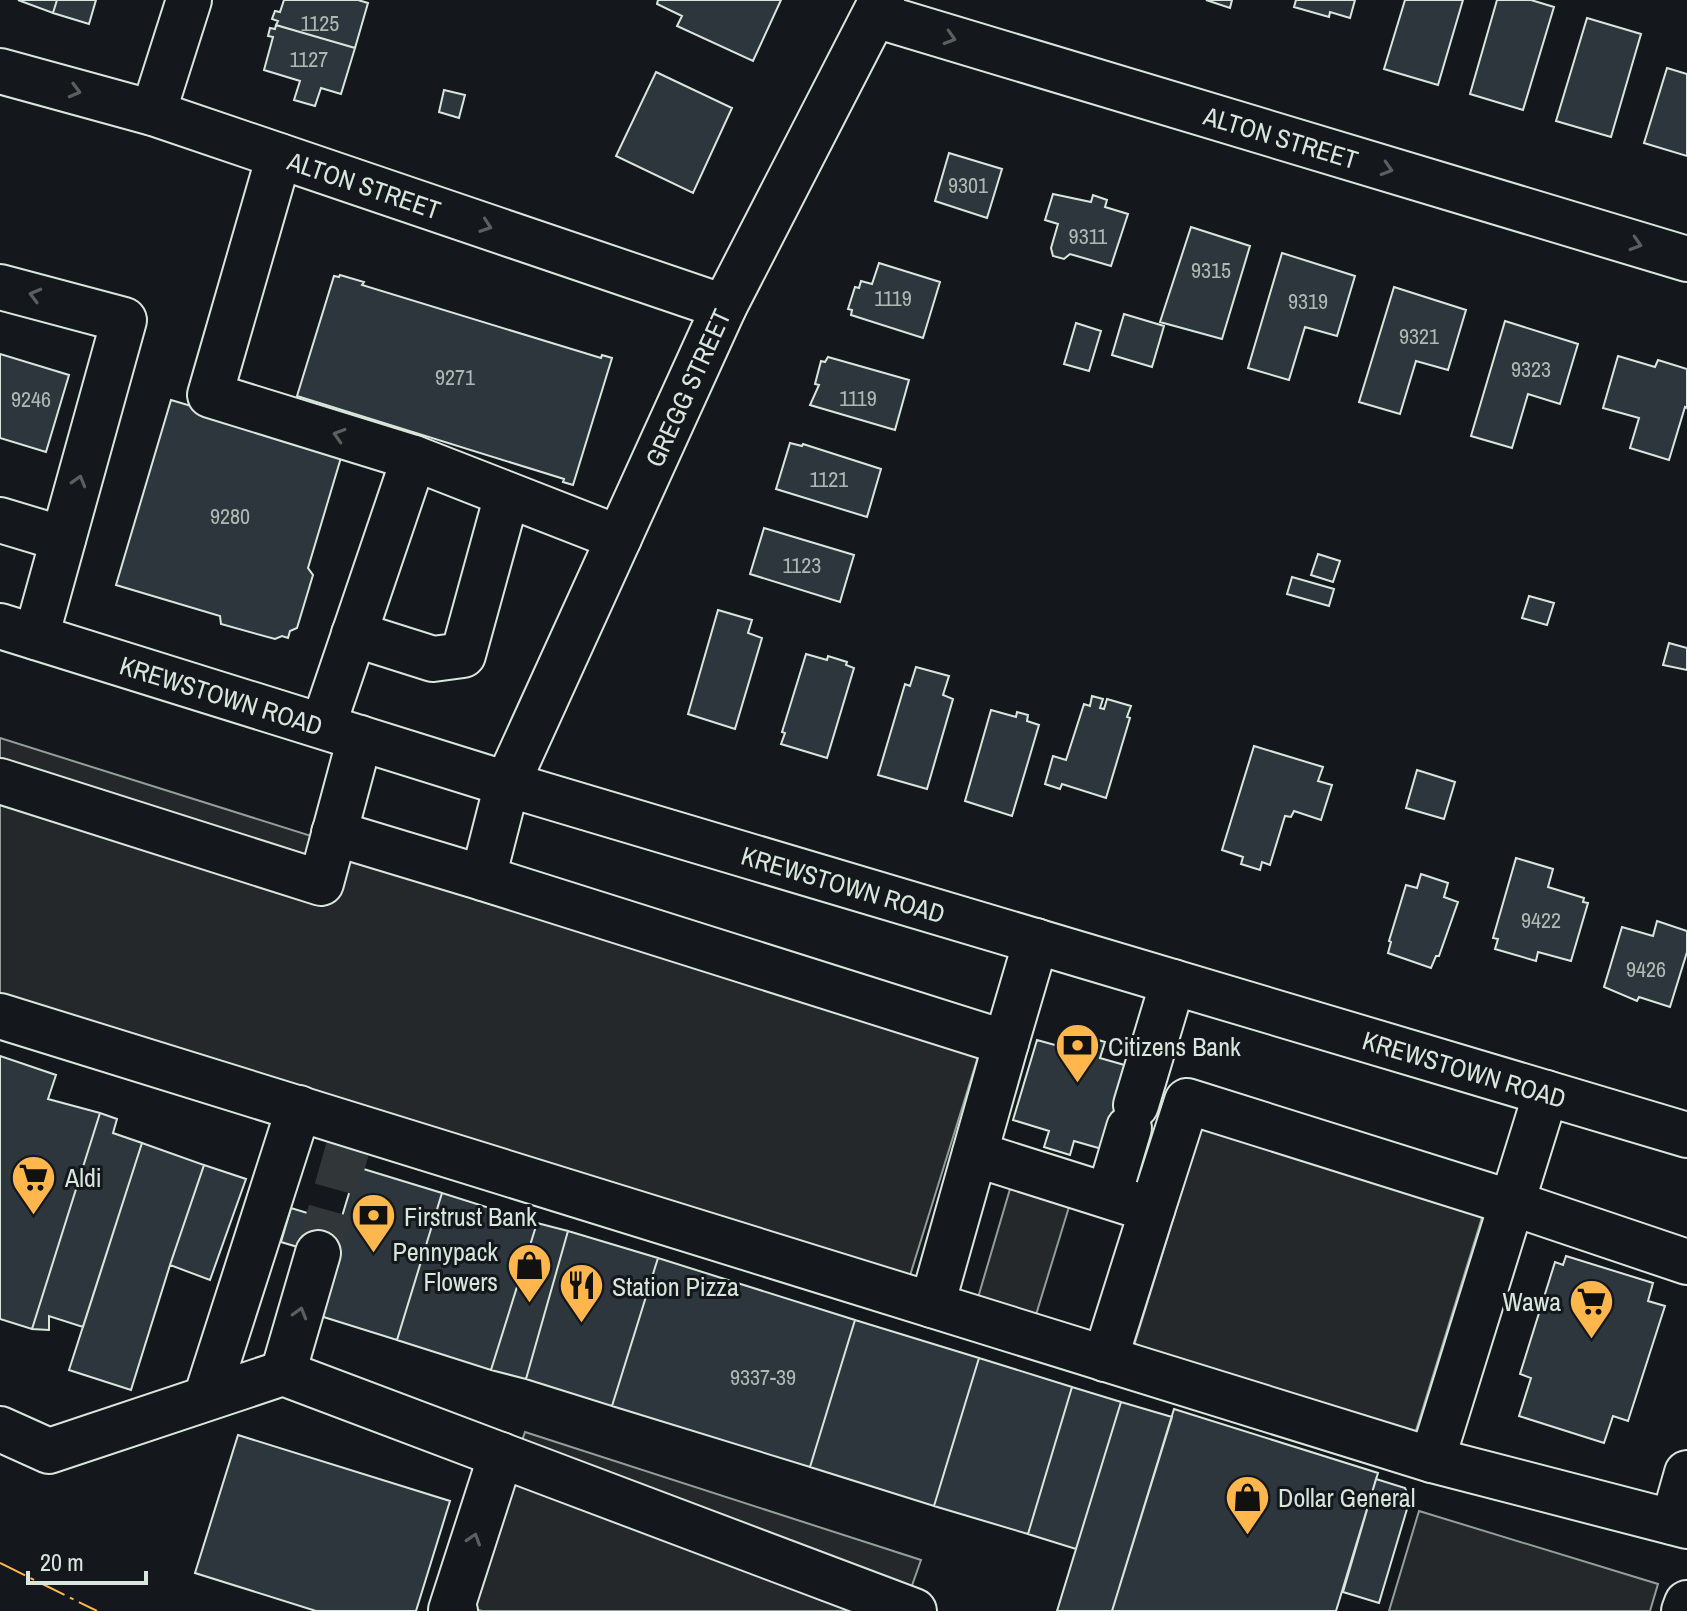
<svg xmlns="http://www.w3.org/2000/svg" width="1687" height="1611" viewBox="0 0 1687 1611" font-family="'Archivo Narrow',sans-serif">
	<style>
		.parking { fill: #24282b; stroke: #939e99; stroke-width: 2 }
		.building { fill: #2c363c; stroke: #d8e6dc; stroke-width: 2 }
		.lines { fill: none; stroke-linecap: round; stroke-linejoin: round }
		.minor-tunnel { stroke: #313739; stroke-width: 44; stroke-dasharray: 44 22; stroke-linecap: butt }
		.minor-casing { stroke: #d8e6dc; stroke-width: 48 }
		.minor { stroke: #14181c; stroke-width: 44 }
		.power { stroke: #ffb74d; stroke-width: 2; stroke-dasharray: 28 6 4 6; stroke-linecap: butt }
		.oneway { stroke: #59605f }
		.labels { text-anchor: middle; dominant-baseline: central; stroke-width: 6; stroke-linejoin: round; paint-order: stroke }
		.number-label { font-size: 22px; fill: #adbab4 }
		.street-label { font-size: 26px; fill: #d8e6dc; stroke: #14181c }
		.poi-label { font-size: 26px; fill: #d8e6dc; stroke: #14181c; text-anchor: start }
	</style>
	<rect width="100%" height="100%" fill="#14181c"/>
	<path class="parking" d="M0 738 981 1047 908 1282 0 996Z
		M1203 1122 1484 1211 1414 1437 1133 1349Z
		M1010 1189 1069 1207 1035 1318 977 1301Z
		M525 1432 921 1560 903 1611H482L465 1606Z
		M1419 1511 1658 1584 1650 1611H1389Z"/>
	<path class="building" d="M18 0H57L53 13Z
		M57 0H96L89 24 53 13Z
		M284 0H358L368 3 355 48 276 25 278 21 272 19 275 11 280 12Z
		M658 0H781L753 61 677 26 682 16 657 4Z
		M1206 0H1232L1230 8Z
		M1296 0H1355L1350 18 1330 12 1329 17 1294 7Z
		M1405 0H1463L1438 85 1384 69Z
		M1497 0H1531L1554 7 1523 110 1470 94Z
		M1587 18 1641 34 1611 137 1556 121Z
		M276 25 355 48 341 94 321 88 315 106 294 100 300 81 264 70 273 37 268 36 270 28 275 29Z
		M1667 68 1687 74V156L1644 143Z
		M656 72 732 108 693 193 616 156Z
		M444 90 465 95 459 118 439 112Z
		M949 153 1002 169 987 218 935 201Z
		M1053 194 1091 202 1093 195 1107 200 1105 207 1128 214 1111 266 1070 254 1064 259 1053 256 1051 248 1058 224 1045 220Z
		M1191 227 1250 246 1222 339 1160 322Z
		M1282 253 1355 276 1337 336 1305 327 1289 380 1248 368Z
		M879 263 940 282 923 338 851 315 852 310 848 309 855 287 859 288 861 281 872 284Z
		M340 275 364 282 362 285 601 358 602 355 612 358 573 485 563 482 564 479 297 396 334 276 339 277Z
		M1394 287 1466 310 1448 370 1416 361 1400 414 1359 402Z
		M1124 314 1164 326 1152 367 1112 355Z
		M1505 321 1578 344 1560 404 1528 394 1512 448 1471 436Z
		M1076 323 1101 331 1089 371 1064 364Z
		M0 354 69 375 46 452 0 438Z
		M1618 356 1655 367 1658 360 1687 369V408L1685 407 1669 460 1630 448 1639 418 1603 408Z
		M828 357 909 380 895 430 810 405 819 385 815 384 821 361 825 362Z
		M171 400 343 451 308 568 313 575 297 628 290 631 288 638 282 636 275 639 221 624 220 616 116 585Z
		M790 443 802 446 803 444 881 469 867 517 776 489Z
		M764 528 854 555 840 602 750 574Z
		M1318 554 1340 561 1333 582 1311 575Z
		M1292 577 1334 589 1329 606 1287 594Z
		M1529 596 1554 603 1547 625 1522 618Z
		M718 610 752 620 748 633 762 638 735 729 688 714Z
		M1669 643 1687 648V670L1663 665Z
		M806 654 827 660 828 656 847 662 846 665 854 668 827 758 781 744 785 733 782 732Z
		M916 667 949 676 943 695 953 699 927 789 878 775 905 684 910 686Z
		M1092 696 1103 699 1100 708 1104 709 1107 699 1131 706 1127 717 1130 718 1106 798 1062 784 1060 789 1045 784 1053 756 1066 760 1084 704 1090 706Z
		M991 710 1016 717 1017 712 1028 715 1027 721 1039 725 1012 816 965 801Z
		M1254 746 1323 767 1318 781 1332 785 1321 820 1294 811 1291 817 1285 816 1270 865 1262 862 1260 870 1241 864 1243 857 1222 850Z
		M1417 770 1455 782 1444 819 1406 808Z
		M1516 858 1553 869 1548 887 1584 898 1583 902 1588 903 1571 961 1538 952 1536 961 1495 949 1498 939 1493 938Z
		M1421 874 1448 883 1444 897 1458 902 1439 956H1436L1431 968 1388 953 1391 942 1389 941 1406 885 1417 888Z
		M1657 921 1687 931V952L1670 1007 1639 997 1637 1001 1604 987 1622 927 1653 936Z
		M1078 1034 1105 1042 1100 1058 1135 1068 1109 1151 1074 1141 1070 1155 1044 1147 1049 1131 1013 1120 1037 1040 1073 1050Z
		M0 1056 56 1075 48 1099 100 1113 32 1329 0 1319Z
		M100 1113 117 1119 113 1133 142 1143 83 1327 49 1316V1330L32 1329Z
		M142 1143 204 1165 170 1265 131 1390 69 1370Z
		M204 1165 246 1179 210 1280 170 1265Z
		M357 1167 442 1193 397 1340 314 1314 331 1257 281 1242 291 1208 340 1223Z
		M442 1193 537 1223 491 1370 397 1340Z
		M537 1223 568 1231 526 1379 491 1370Z
		M568 1231 658 1258 612 1406 526 1379Z
		M1566 1256 1653 1283 1648 1301 1665 1306 1628 1421 1613 1416 1604 1443 1519 1416 1531 1378 1520 1374 1555 1262 1563 1265Z
		M658 1258 855 1320 810 1467 612 1406Z
		M855 1320 979 1358 934 1506 810 1467Z
		M979 1358 1072 1387 1028 1534 934 1506Z
		M1072 1387 1121 1402 1076 1549 1028 1534Z
		M1121 1402 1172 1417 1112 1611H1057Z
		M1174 1409 1378 1473 1336 1611H1112Z
		M238 1435 450 1501 416 1611H316L195 1573Z
		M1376 1479 1405 1488 1410 1499 1379 1603 1343 1592Z"/>
	<g class="lines">
		<path class="minor-tunnel" d="M318 1253 354 1126"/>
		<defs>
			<g id="minor">
				<path id="s1" d="M875 15 1687 259"/>
				<path id="s2" d="M0 71 153 113 724 307"/>
				<path d="M153 113 189 0"/>
				<path d="M279 156 210 395 414 458"/>
				<path d="M0 287 124 320 36 637"/>
				<path d="M0 520 63 539"/>
				<path id="s3" d="M0 626 507 784 1687 1135"/>
				<path d="M354 634 433 659 463 655 507 495"/>
				<path d="M323 726 414 458 619 538"/>
				<path d="M0 781 321 883 360 738"/>
				<path id="s4" d="M334 833 483 878 507 784 724 307 882 0"/>
				<path d="M483 878 1006 1043 1036 941"/>
				<path d="M0 1016 1432 1460 1687 1526"/>
				<path d="M1136 1105 1173 982"/>
				<path d="M975 1154 1152 1210 1105 1359"/>
				<path d="M1109 1195 1129 1128"/>
				<path d="M1152 1210 1187 1101 1512 1203 1687 1262"/>
				<path d="M932 1305 1006 1043"/>
				<path d="M283 1373 318 1253"/>
				<path d="M206 1398 299 1108"/>
				<path d="M0 1429 49 1451 283 1373 914 1611"/>
				<path d="M1432 1460 1546 1093"/>
				<path d="M1673 1522 1687 1473"/>
				<path d="M455 1611 451 1610 501 1455"/>
				<path d="M1684 1611 1687 1603"/>
			</g>
		</defs>
		<use href="#minor" class="minor-casing"/>
		<use href="#minor" class="minor"/>
		<path class="power" d="M0 1563 97 1611"/>
	</g>
	<defs><path id="oneway-chevron" d="M-2-3.5L2.5 0L-2 3.5" fill="none" stroke-width="1.6" stroke-linecap="round" stroke-linejoin="round" transform="scale(2)"/></defs>
	<g class="oneway">
		<use href="#oneway-chevron" transform="translate(950 38) rotate(17)"/>
		<use href="#oneway-chevron" transform="translate(75 91) rotate(15)"/>
		<use href="#oneway-chevron" transform="translate(1387 169) rotate(17)"/>
		<use href="#oneway-chevron" transform="translate(486 226) rotate(19)"/>
		<use href="#oneway-chevron" transform="translate(1636 244) rotate(17)"/>
		<use href="#oneway-chevron" transform="translate(35 295) rotate(-165)"/>
		<use href="#oneway-chevron" transform="translate(339 435) rotate(-163)"/>
		<use href="#oneway-chevron" transform="translate(79 481) rotate(-74)"/>
		<use href="#oneway-chevron" transform="translate(300 1313) rotate(-74)"/>
		<use href="#oneway-chevron" transform="translate(474 1539) rotate(-72)"/>
	</g>
	<defs>
		<symbol id="bank-pin" viewBox="-11 -11 22 30"><path d="M0 17L-7.5 6A9.5 9.5 0 1 1 7.5 6Z" fill="#ffb74d" stroke="#14181c"/><path d="M-6-4H6V4H-6ZM0-2.3a2.3 2.3 0 1 0 0 4.6a2.3 2.3 0 1 0 0-4.6Z" fill="#111"/></symbol>
		<symbol id="supermarket-pin" viewBox="-11 -11 22 30"><path d="M0 17L-7.5 6A9.5 9.5 0 1 1 7.5 6Z" fill="#ffb74d" stroke="#14181c"/><path d="M-6-5.5h2.5l.6 2H6L4.5 2H-2.5L-4.4-4H-6ZM-1.5 3.2a1.3 1.3 0 1 0 .1 0ZM3 3.2a1.3 1.3 0 1 0 .1 0Z" fill="#111"/></symbol>
		<symbol id="shop-pin" viewBox="-11 -11 22 30"><path d="M0 17L-7.5 6A9.5 9.5 0 1 1 7.5 6Z" fill="#ffb74d" stroke="#14181c"/><path d="M-5-2.5h2.3a2.7 3.5 0 0 1 5.4 0H5L5.5 6h-11ZM-1.5-2.5h3a1.5 2.3 0 0 0-3 0Z" fill="#111"/></symbol>
		<symbol id="restaurant-pin" viewBox="-11 -11 22 30"><path d="M0 17L-7.5 6A9.5 9.5 0 1 1 7.5 6Z" fill="#ffb74d" stroke="#14181c"/><path d="M-5-6h1v4h1v-4h1v4h1v-4h1v5L-1.5 .5V6h-2V.5L-5-1ZM5-6V6H3V1.5H1.5Q1.5-4 5-6Z" fill="#111"/></symbol>
	</defs>
	<g fill-rule="evenodd">
		<use href="#bank-pin" x="1052" y="1020" width="51" height="69"/>
		<use href="#supermarket-pin" x="8" y="1152" width="51" height="69"/>
		<use href="#bank-pin" x="348" y="1190" width="51" height="69"/>
		<use href="#shop-pin" x="504" y="1240" width="51" height="69"/>
		<use href="#restaurant-pin" x="556" y="1260" width="51" height="69"/>
		<use href="#supermarket-pin" x="1566" y="1276" width="51" height="69"/>
		<use href="#shop-pin" x="1222" y="1472" width="51" height="69"/>
	</g>
	<g class="labels">
		<g class="number-label">
			<text x="320" y="23">1125</text>
			<text x="309" y="59">1127</text>
			<text x="968" y="185">9301</text>
			<text x="1088" y="236">9311</text>
			<text x="1211" y="270">9315</text>
			<text x="893" y="298">1119</text>
			<text x="1308" y="301">9319</text>
			<text x="1419" y="336">9321</text>
			<text x="1531" y="369">9323</text>
			<text x="455" y="377">9271</text>
			<text x="858" y="398">1119</text>
			<text x="31" y="399">9246</text>
			<text x="829" y="479">1121</text>
			<text x="230" y="516">9280</text>
			<text x="802" y="565">1123</text>
			<text x="1541" y="920">9422</text>
			<text x="1646" y="969">9426</text>
			<text x="763" y="1377">9337-39</text>
		</g>
		<g class="street-label">
			<text stroke="none"><textPath href="#s1" startOffset="424">ALTON STREET</textPath></text>
			<text stroke="none"><textPath href="#s2" startOffset="382">ALTON STREET</textPath></text>
			<text stroke="none"><textPath href="#s4" startOffset="688">GREGG STREET</textPath></text>
			<text stroke="none"><textPath href="#s3" startOffset="232">KREWSTOWN ROAD</textPath></text>
			<text stroke="none"><textPath href="#s3" startOffset="882">KREWSTOWN ROAD</textPath></text>
			<text stroke="none"><textPath href="#s3" startOffset="1530">KREWSTOWN ROAD</textPath></text>
		</g>
		<g class="poi-label">
			<text x="1108" y="1046">Citizens Bank</text>
			<text x="65" y="1177">Aldi</text>
			<text x="404" y="1216">Firstrust Bank</text>
			<text x="498" y="1251" text-anchor="end">Pennypack<tspan x="498" dy="30">Flowers</tspan></text>
			<text x="612" y="1286">Station Pizza</text>
			<text x="1561" y="1301" text-anchor="end">Wawa</text>
			<text x="1278" y="1497">Dollar General</text>
		</g>
	</g>
	<path d="M28 1571v12h118v-12" fill="none" stroke="#d8e6dc" stroke-width="4"/>
	<text x="40" y="1571" font-size="24" fill="#d8e6dc" stroke="#14181c" stroke-width="6" paint-order="stroke">20 m</text>
</svg>
